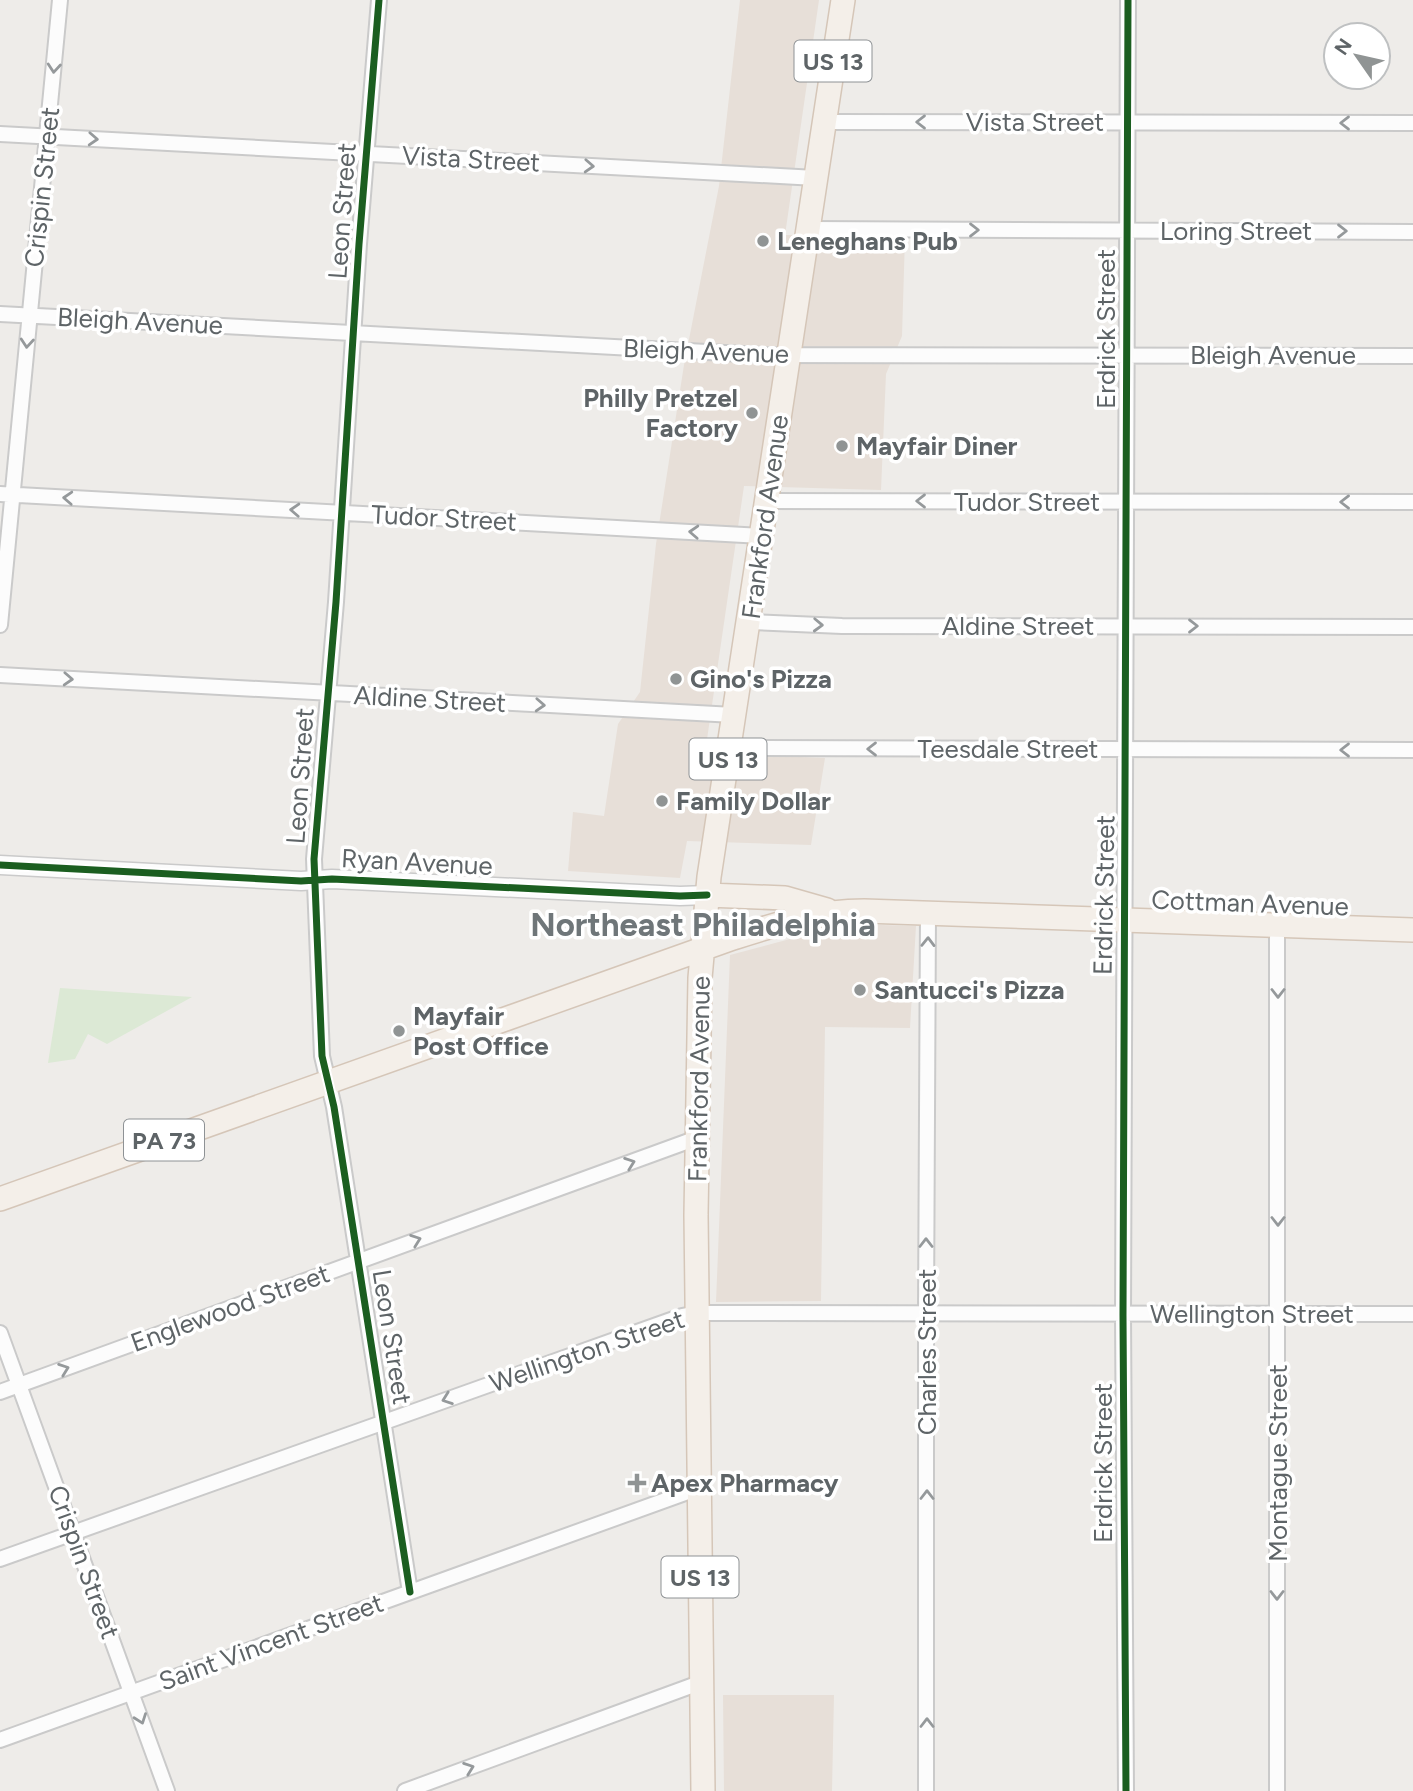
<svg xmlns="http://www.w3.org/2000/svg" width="1413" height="1791" viewBox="0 0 1413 1791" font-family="Figtree,sans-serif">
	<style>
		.commercial { fill: #e7dfd8 }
		.green { fill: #dce9d5 }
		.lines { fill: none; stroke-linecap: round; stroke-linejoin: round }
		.minor-casing { stroke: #cacaca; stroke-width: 18 }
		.tertiary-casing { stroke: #cacaca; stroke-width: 21 }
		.primary-casing { stroke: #d5c6b8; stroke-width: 26 }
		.minor { stroke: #fcfcfc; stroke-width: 14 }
		.tertiary { stroke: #fcfcfc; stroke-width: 18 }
		.primary { stroke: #f4efe9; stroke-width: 23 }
		.cycleway-casing { stroke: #fff; stroke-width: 11 }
		.cycleway { stroke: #1b5e20; stroke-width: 7 }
		.oneway { stroke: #95999b }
		.poi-dot { fill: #909494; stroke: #fff; stroke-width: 2.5 }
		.labels { text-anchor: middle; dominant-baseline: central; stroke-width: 7; stroke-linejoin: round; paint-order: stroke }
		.shield { fill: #fff; stroke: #8e9295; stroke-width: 2 }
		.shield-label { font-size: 24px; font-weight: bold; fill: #5e6467 }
		.street-label { font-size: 26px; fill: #5e6467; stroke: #fff }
		.poi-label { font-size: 26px; font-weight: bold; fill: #5e6467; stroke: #fff; text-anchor: start }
		.district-label { font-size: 33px; font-weight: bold; fill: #6f7679; stroke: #fff }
	</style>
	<rect width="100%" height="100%" fill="#eeece9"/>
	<path class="commercial" d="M740 0H819L785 235 905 237 902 336 886 374 881 490 744 486 705 753 825 758 811 845 687 841 680 878 568 871 573 812 604 816 618 724 640 692 656 544 684 365 719 186Z
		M846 924 916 926 910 1028 825 1027 821 1301 716 1302 730 955Z
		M723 1695H834L832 1791H724Z"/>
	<path class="green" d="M60 988 192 997 107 1044 88 1034 75 1059 48 1063Z"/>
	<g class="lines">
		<defs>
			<path id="minor" d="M379 0 359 244 336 602 314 859 322 1056 334 1107 410 1592
				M824 122 1413 123
				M0 134 816 178
				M808 229 1413 232
				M0 314 762 355 1413 356
				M0 494 762 536
				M767 501 1413 502
				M750 622 842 626 1413 627
				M0 625 60 0
				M0 675 734 715
				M729 748 1413 750
				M0 1333 167 1791
				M0 1392 697 1138
				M0 1559 682 1316 697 1313 1413 1314
				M0 1740 699 1488
				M405 1791 702 1682
				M926 1791V1313L928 913
				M1126 1791 1123 1315 1128 0
				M1277 1791V925"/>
			<path id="tertiary" d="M0 865 301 881 332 879 680 896 707 895"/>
			<path id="primary" d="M707 895 785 898 827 910
				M0 1199 733 938C777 924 817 911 864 911L1413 930
				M703 1791 696 1215 700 978 709 877 843 0"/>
		</defs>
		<use href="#minor" class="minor-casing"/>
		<use href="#tertiary" class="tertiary-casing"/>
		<use href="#primary" class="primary-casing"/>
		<use href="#minor" class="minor"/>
		<use href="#tertiary" class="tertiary"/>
		<use href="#primary" class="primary"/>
		<defs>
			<path id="cycleway" d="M379 0 359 244 336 602 314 859 322 1056 334 1107 410 1592
				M0 865 301 881 332 879 680 896 707 895
				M1126 1791 1123 1315 1128 0"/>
		</defs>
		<use href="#cycleway" class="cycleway-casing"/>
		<use href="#cycleway" class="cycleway"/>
	</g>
	<defs><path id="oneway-chevron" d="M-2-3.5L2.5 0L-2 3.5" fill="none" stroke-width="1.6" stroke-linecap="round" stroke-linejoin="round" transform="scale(1.75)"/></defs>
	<g class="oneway">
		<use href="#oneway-chevron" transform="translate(54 68) rotate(95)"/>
		<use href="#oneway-chevron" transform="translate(921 122) rotate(-180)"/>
		<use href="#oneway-chevron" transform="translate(1345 123) rotate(-180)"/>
		<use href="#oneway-chevron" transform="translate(93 139) rotate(3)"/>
		<use href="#oneway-chevron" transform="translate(589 166) rotate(3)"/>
		<use href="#oneway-chevron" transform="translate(974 230)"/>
		<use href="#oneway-chevron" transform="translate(1342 231)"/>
		<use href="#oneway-chevron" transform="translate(27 343) rotate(95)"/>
		<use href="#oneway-chevron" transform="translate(68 498) rotate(-177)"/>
		<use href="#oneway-chevron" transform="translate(921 501) rotate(-180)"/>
		<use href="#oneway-chevron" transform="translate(1345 502) rotate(-180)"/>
		<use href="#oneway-chevron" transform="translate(295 510) rotate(-177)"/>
		<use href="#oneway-chevron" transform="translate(694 532) rotate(-177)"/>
		<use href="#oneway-chevron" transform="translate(818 625) rotate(2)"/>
		<use href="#oneway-chevron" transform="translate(1193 626)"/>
		<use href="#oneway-chevron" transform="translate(68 679) rotate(3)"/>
		<use href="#oneway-chevron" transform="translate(540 705) rotate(3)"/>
		<use href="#oneway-chevron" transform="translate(872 749) rotate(-180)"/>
		<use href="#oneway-chevron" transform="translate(1345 750) rotate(-180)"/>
		<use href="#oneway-chevron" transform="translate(928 942) rotate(-89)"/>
		<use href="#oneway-chevron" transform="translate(1278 993) rotate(90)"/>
		<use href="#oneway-chevron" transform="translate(630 1163) rotate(-20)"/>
		<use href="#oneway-chevron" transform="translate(1278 1221) rotate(90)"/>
		<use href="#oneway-chevron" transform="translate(416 1240) rotate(-20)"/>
		<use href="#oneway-chevron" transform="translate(926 1243) rotate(-90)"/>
		<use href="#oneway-chevron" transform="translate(64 1369) rotate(-20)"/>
		<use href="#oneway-chevron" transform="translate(447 1399) rotate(160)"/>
		<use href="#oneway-chevron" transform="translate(927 1495) rotate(-90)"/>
		<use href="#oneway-chevron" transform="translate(1277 1595) rotate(90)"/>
		<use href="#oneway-chevron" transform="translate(141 1719) rotate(70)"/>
		<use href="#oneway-chevron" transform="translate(927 1723) rotate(-90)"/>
		<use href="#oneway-chevron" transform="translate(469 1768) rotate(-20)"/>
	</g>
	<g class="poi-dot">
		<circle cx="763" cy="241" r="7"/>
		<circle cx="752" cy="413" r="7"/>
		<circle cx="842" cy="446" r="7"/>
		<circle cx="676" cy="679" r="7"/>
		<circle cx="662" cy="801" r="7"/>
		<circle cx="860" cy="990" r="7"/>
		<circle cx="399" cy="1031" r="7"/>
		<path d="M633.5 1472.5h7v7h7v7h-7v7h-7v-7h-7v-7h7z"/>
	</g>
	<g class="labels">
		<g class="shield">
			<rect x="794.5" y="40.5" width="77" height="41" rx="5"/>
			<rect x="689.5" y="738.5" width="77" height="41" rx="5"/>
			<rect x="124" y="1119.5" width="80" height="41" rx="5"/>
			<rect x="661.5" y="1556.5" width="77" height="41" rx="5"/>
		</g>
		<g class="shield-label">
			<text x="833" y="61">US 13</text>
			<text x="728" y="759">US 13</text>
			<text x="164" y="1140">PA 73</text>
			<text x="700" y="1577">US 13</text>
		</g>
		<g class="street-label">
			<text x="1035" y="122">Vista Street</text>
			<text transform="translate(471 159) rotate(3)">Vista Street</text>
			<text transform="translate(42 187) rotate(-84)">Crispin Street</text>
			<text transform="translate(342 211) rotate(-86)">Leon Street</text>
			<text x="1236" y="231">Loring Street</text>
			<text transform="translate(140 321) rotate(3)">Bleigh Avenue</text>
			<text transform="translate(1106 329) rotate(-90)">Erdrick Street</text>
			<text transform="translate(706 351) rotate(2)">Bleigh Avenue</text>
			<text x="1273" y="355">Bleigh Avenue</text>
			<text x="1027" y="502">Tudor Street</text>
			<text transform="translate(765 517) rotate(-82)">Frankford Avenue</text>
			<text transform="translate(444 518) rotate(3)">Tudor Street</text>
			<text x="1018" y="626">Aldine Street</text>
			<text transform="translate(430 699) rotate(3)">Aldine Street</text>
			<text x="1008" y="749">Teesdale Street</text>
			<text transform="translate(300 776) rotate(-86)">Leon Street</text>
			<text transform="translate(417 862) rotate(3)">Ryan Avenue</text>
			<text transform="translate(1104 895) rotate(-89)">Erdrick Street</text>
			<text transform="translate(1250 903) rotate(2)">Cottman Avenue</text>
			<text transform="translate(699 1079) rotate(-89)">Frankford Avenue</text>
			<text transform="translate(230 1308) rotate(-20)">Englewood Street</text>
			<text x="1252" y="1314">Wellington Street</text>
			<text transform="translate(392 1337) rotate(81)">Leon Street</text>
			<text transform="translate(587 1351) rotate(-19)">Wellington Street</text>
			<text transform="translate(927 1352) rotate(-90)">Charles Street</text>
			<text transform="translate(1103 1463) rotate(-90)">Erdrick Street</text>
			<text transform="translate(1278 1463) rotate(-90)">Montague Street</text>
			<text transform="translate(84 1562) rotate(70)">Crispin Street</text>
			<text transform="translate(271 1642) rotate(-20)">Saint Vincent Street</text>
		</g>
		<g class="poi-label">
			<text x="777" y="241">Leneghans Pub</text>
			<text x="738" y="398" text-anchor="end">Philly Pretzel<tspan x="738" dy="30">Factory</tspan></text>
			<text x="856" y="446">Mayfair Diner</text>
			<text x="690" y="679">Gino's Pizza</text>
			<text x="676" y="801">Family Dollar</text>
			<text x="874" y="990">Santucci's Pizza</text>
			<text x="413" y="1016">Mayfair<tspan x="413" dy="30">Post Office</tspan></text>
			<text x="651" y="1483">Apex Pharmacy</text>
		</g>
		<g class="district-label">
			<text x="703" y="924">Northeast Philadelphia</text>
		</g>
	</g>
	<g transform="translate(1357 56) rotate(304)"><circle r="33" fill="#ffffff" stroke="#bfc1c2" stroke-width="2"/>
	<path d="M0-5L12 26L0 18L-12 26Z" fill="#909494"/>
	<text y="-10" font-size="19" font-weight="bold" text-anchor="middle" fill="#5e6467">N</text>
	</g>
</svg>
